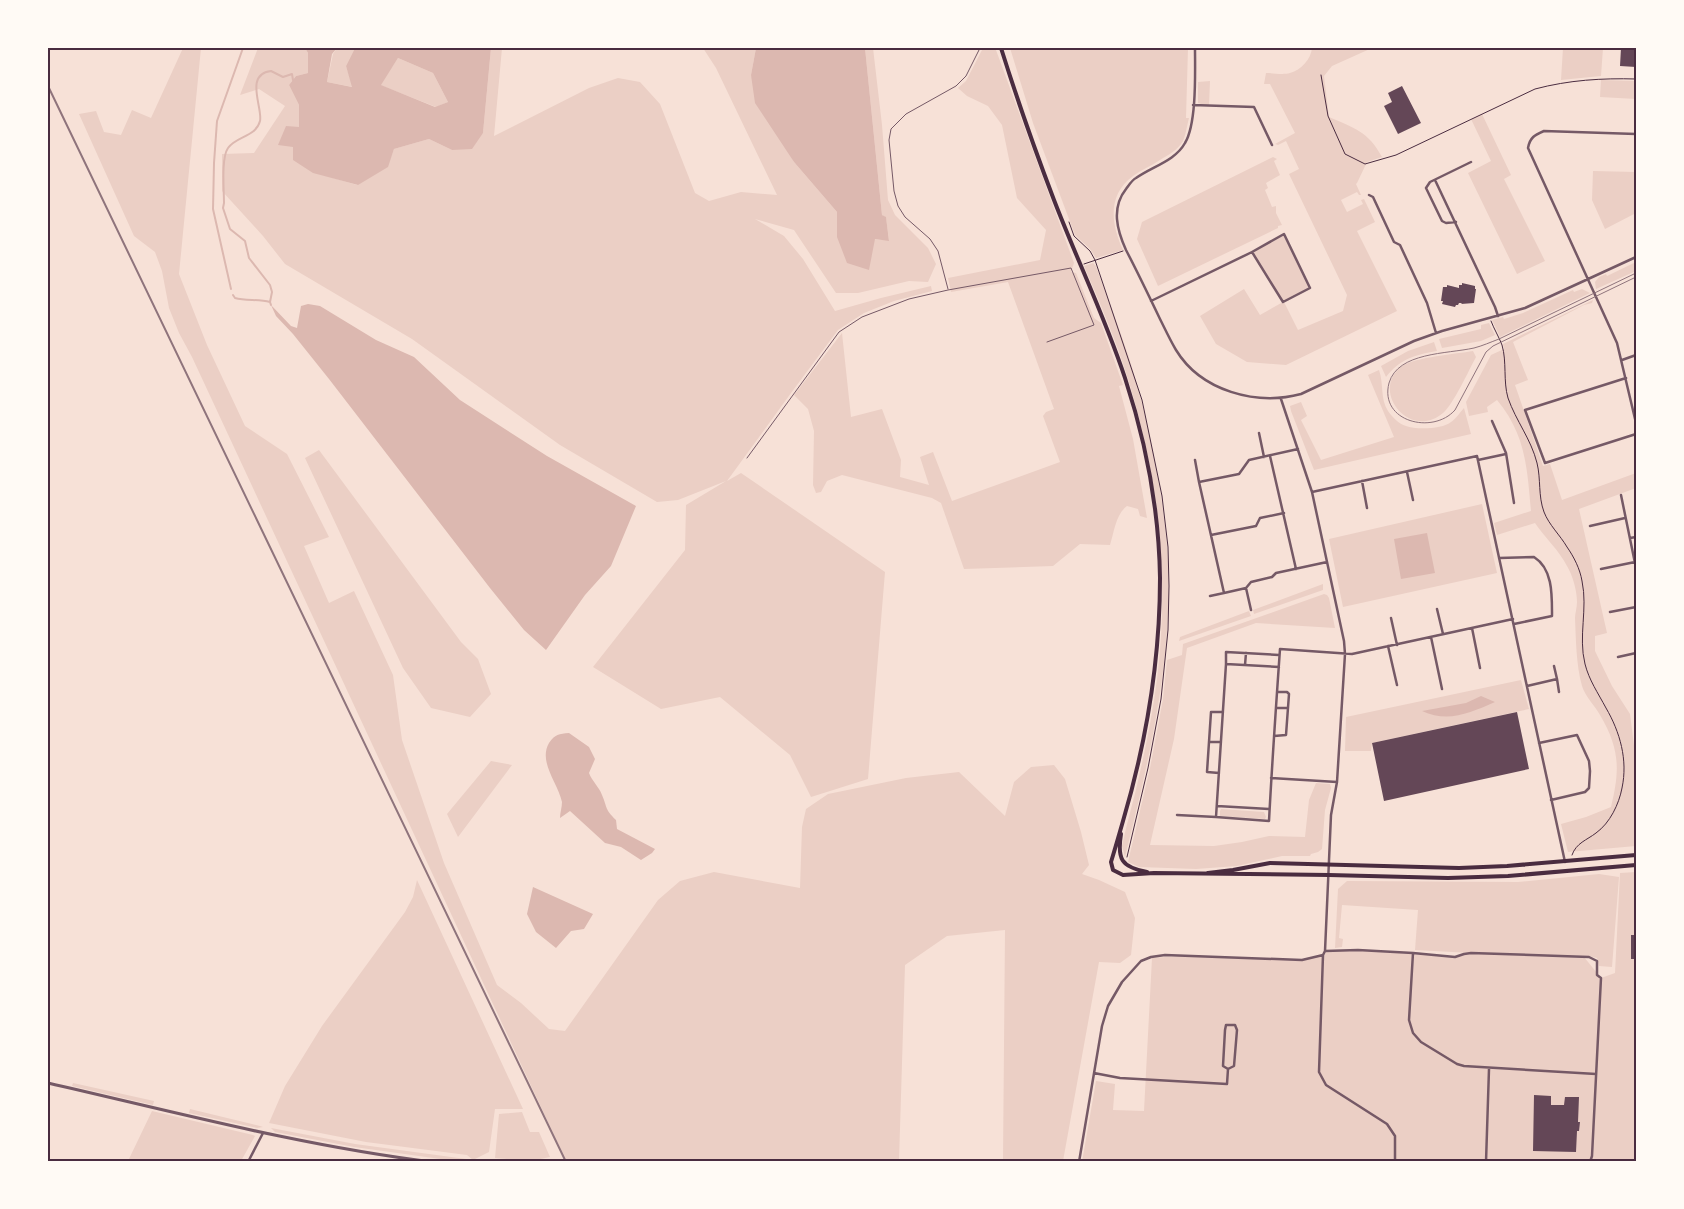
<svg xmlns="http://www.w3.org/2000/svg" width="1684" height="1209" viewBox="0 0 1684 1209" font-family="Overpass,sans-serif">
	<style>
		.green { fill: #ebcfc5 }
		.water { fill: #dcb8b0; fill-rule: evenodd }
		.lines { fill: none; stroke-linecap: round; stroke-linejoin: round }
		.stream { stroke: #dcb8b0; stroke-width: 2 }
		.building { fill: #644757 }
		.path { stroke: #4a2c40; stroke-width: 1 }
		.service { stroke: #755966; stroke-width: 1 }
		.minor { stroke: #755966; stroke-width: 2.5 }
		.tertiary { stroke: #755966; stroke-width: 3 }
		.primary { stroke: #4a2c40; stroke-width: 4 }
		.tram { stroke: #8f747c; stroke-width: 1 }
		.rail { stroke: #8f747c; stroke-width: 2 }
		.neatline { fill: none; stroke: #4a2c40; stroke-width: 2 }
	</style>
	<rect width="100%" height="100%" fill="#f7e1d7"/>
	<path class="green" d="M183 48H201L179 274 207 345 245 426 287 454 329 537 304 546 329 603 354 591 393 675 402 740 444 863 497 985 521 1003 549 1029 565 1031 658 900 680 881 714 872 800 888 802 827 806 809 828 794 906 778 959 772 1005 816 1014 782 1031 767 1054 765 1065 779 1081 832 1089 865 1082 874 1099 880 1125 892 1135 918 1131 955 1120 963 1099 962 1063 1161H1003L1005 930 947 936 905 965 899 1161H566L192 357 179 333 169 308 162 271 155 252 134 236 79 114 96 111 104 132 121 135 132 110 151 118Z
		M258 48H305L308 53V73L296 76 289 85 299 105V127L293 147 313 172 357 185 387 167 394 149 429 139 452 150 483 133 491 48H502L494 136 589 88 618 78 640 82 660 104 695 193 709 201 741 192 777 195 716 68 703 48H756L751 75 794 162 837 212V237L889 240 886 218 882 215 865 48H873L882 125 888 200 895 215 928 248 936 264 928 282 909 281 858 293H836L794 230 755 219 784 236 803 259 835 311 881 298 931 286 932 291 894 301 864 313 838 330 791 393 727 481 741 473 885 572 868 779 811 797 790 755 720 697 661 709 593 667 685 550 686 505 726 481 678 500 657 502 560 445 412 339 285 264 263 236 222 191V154L254 153 285 106 259 89 240 95Z
		M337 48H355L346 66 353 87 327 82 333 54Z
		M988 48 996 50 1074 263 1071 272 1076 273 1094 318 1101 323 1123 385 1119 386 1133 439 1147 518 1140 516 1138 509 1127 506C1116 514 1114 532 1110 545L1080 544 1053 566 964 569 941 503 932 498 842 475 827 481 821 492 816 493 813 485 814 431 808 409 794 395 842 333 851 417 882 409 901 460 900 477 929 485 920 457 933 452 952 501 1060 462 1043 416 1046 412 1054 409 1008 282 951 292 948 278 1040 260 1046 230 1017 198 1002 125 988 106 967 96 958 88 966 81 982 50Z
		M1010 48H1188L1186 118H1189C1187 125 1186 134 1183 141 1178 150 1168 155 1160 160 1151 166 1141 170 1133 176 1107 195 1111 224 1123 250L1096 258 1090 249 1075 235 1033 123Z
		M1312 48H1372L1332 66 1324 76 1329 117C1354 128 1368 131 1382 157L1367 162 1357 183 1356 184 1361 195H1359L1357 192 1341 200 1347 212 1363 204 1361 200 1364 199 1375 222 1357 231 1397 311 1286 365 1247 362 1216 344 1200 316 1244 289 1260 315 1283 302 1252 252 1284 234 1310 288 1284 302 1298 330 1343 311 1347 295 1289 174 1299 169 1286 141 1278 145 1275 144 1295 133 1270 84H1264L1266 73C1273 73 1283 75 1290 73 1301 70 1311 59 1312 48Z
		M1563 48H1603L1601 76 1561 80Z
		M398 58 433 73 448 102 436 107 380 85Z
		M1601 80 1636 81V99L1600 97Z
		M1210 81 1209 106 1198 103V82Z
		M1482 114 1511 175 1504 179 1545 261 1517 274 1468 173 1491 161 1471 119Z
		M1273 157 1277 159 1274 161 1280 175 1266 183 1268 188 1265 190 1272 207 1276 206V213L1282 225 1278 226V228L1158 286 1137 239 1142 222Z
		M1593 171 1636 172V213L1605 229 1592 200Z
		M1636 262V271L1596 289 1595 282 1599 277 1606 274 1607 276Z
		M1093 263 1096 266C1110 306 1127 346 1138 388 1151 437 1163 496 1167 547 1175 652 1150 756 1125 857L1122 846C1127 821 1135 797 1140 772 1147 742 1153 710 1157 679 1170 578 1158 476 1128 379 1116 340 1100 303 1084 266Z
		M1582 289 1590 293 1500 337 1492 320 1503 317 1504 319 1523 313 1573 290 1574 292Z
		M1593 300 1592 303 1584 305 1513 342 1528 380 1515 385 1543 466 1550 464 1562 500 1636 473V488L1579 509 1607 633 1595 636V651L1612 686 1630 714 1636 761V846L1568 852 1561 824 1586 817 1611 807C1620 770 1620 749 1600 715 1595 706 1585 696 1582 686 1576 664 1576 640 1575 618 1575 613 1577 608 1577 602 1577 591 1573 576 1567 566 1559 550 1545 538 1535 523L1497 535 1494 523 1531 511C1527 468 1526 435 1497 400L1487 407 1488 412 1469 416 1466 402 1491 355 1504 349 1503 344Z
		M1489 323 1495 335 1481 341 1442 348 1439 339 1481 329V325Z
		M1434 342 1437 351C1414 355 1400 359 1386 377L1381 366 1408 351Z
		M1473 351 1476 357C1469 370 1453 405 1443 413 1410 441 1369 391 1402 366 1416 357 1456 354 1473 351Z
		M1379 370C1384 384 1380 399 1388 411 1392 417 1399 424 1406 426 1416 430 1443 429 1451 422 1456 419 1460 412 1464 408L1471 434 1314 470 1291 411 1290 406 1301 402 1307 416 1301 420 1321 460 1394 437 1368 375Z
		M319 450 461 642 478 659 491 694 470 717 431 708 403 668 305 458Z
		M1482 504 1497 573 1343 607 1329 539Z
		M1323 584V590L1254 614 1253 610Z
		M1324 594 1327 595 1329 598 1335 628 1256 623 1187 648 1174 739 1150 845 1214 846 1242 842 1269 836 1305 837 1309 800 1316 783 1330 784 1331 788 1325 810 1322 849 1318 852 1311 854 1310 856H1282L1237 866 1196 869 1139 867 1128 862 1150 768 1163 699 1167 660 1182 655 1183 644Z
		M1249 611 1251 616 1179 641 1180 637Z
		M1521 680 1529 709 1372 743 1371 751H1345L1346 717Z
		M491 761 512 765 458 837 447 814Z
		M1221 809 1264 812 1266 817 1265 819 1220 816V811Z
		M1636 872V1161L1082 1162 1096 1081 1115 1084 1113 1110 1144 1111 1152 958 1179 956 1302 960 1323 955 1325 951 1358 950 1455 957 1471 953 1415 950 1418 910 1342 905 1339 938 1343 939 1342 947 1335 948 1338 889 1347 881 1518 882 1599 874 1619 877 1612 967 1599 966 1597 958 1589 956 1584 957 1601 978 1615 973 1620 873Z
		M417 880 523 1109H495L489 1152 473 1160 467 1155 366 1142 269 1123 285 1086 322 1026 405 912 413 897Z
		M73 1083 154 1101 153 1105 72 1086Z
		M190 1109 260 1126 263 1127 257 1128 189 1113Z
		M152 1111 253 1135 255 1136 241 1161H128Z
		M522 1112 530 1132H539L550 1157 531 1161 495 1158 499 1114Z
		M271 1128 355 1144 466 1159 471 1161H455L354 1147 275 1132Z"/>
	<path class="water" d="M305 48H337L332 54 327 82 352 87 346 66 355 48H491L483 133 472 149 452 150 429 139 394 149 388 167 358 185 313 173 293 160V147L278 145 286 126 299 127V105L289 85 296 76 308 73V53ZM398 58 433 73 448 102 435 107 381 85Z
		M756 48H865L882 215 886 217 889 241 875 239 869 270 847 263 837 237V212L794 162 755 103 751 75Z
		M308 304 320 306 376 340 414 357 460 400 547 456 636 506 611 566 585 595 546 650 524 630 490 588 329 379 293 334 276 316 271 305 291 326 297 328 301 306Z
		M1427 533 1435 573 1401 579 1394 539Z
		M1481 696 1495 702C1470 713 1448 723 1422 711L1466 703Z
		M569 733 589 747 595 759 589 773C592 781 599 787 602 795 608 809 604 808 616 820L617 829 655 849 652 853 641 860 621 847 605 843 570 811 560 818C560 813 562 807 562 802 558 783 538 762 549 743 555 734 559 734 569 733Z
		M533 887 593 914 584 929 571 931 556 948 536 932 527 914Z"/>
	<g class="lines">
		<path class="stream" d="M231 289 213 209 214 163 217 121 243 48
			M233 295 235 298C246 301 258 299 270 302
			M271 305 270 302 272 292 270 285 249 258 245 241 230 229 223 208 224 203C224 190 221 158 228 148 236 136 256 137 260 121 263 108 244 74 271 71L283 77 292 74 293 80"/>
	</g>
	<path class="building" d="M1621 48H1636V67L1620 66Z
		M1402 86 1421 123 1398 134 1384 106 1392 102 1388 93Z
		M1462 283 1475 286V289H1476L1474 303 1461 304 1462 303H1459L1458 305H1456L1455 307 1442 304 1443 301H1441L1443 287H1447V285L1459 288V285H1462Z
		M1517 712 1529 769 1384 801 1372 743Z
		M1631 935H1636V959H1631Z
		M1534 1095 1551 1096V1105H1564L1565 1097H1579L1578 1122H1580L1579 1131H1577L1576 1152 1533 1151Z"/>
	<g class="lines">
		<path class="path" d="M1321 75 1328 116 1345 154 1365 164 1396 155 1535 89C1569 80 1602 78 1636 79
			M1069 222 1074 236 1090 251 1095 260 1142 400 1162 496 1168 547 1169 586 1168 630 1161 699 1148 768 1127 857
			M1084 264 1123 251
			M1491 321C1494 329 1499 337 1502 345 1507 362 1503 381 1508 398 1516 421 1531 439 1537 463 1541 479 1538 496 1544 512 1549 525 1560 535 1567 547 1574 557 1580 569 1582 581 1588 609 1578 636 1585 664 1589 680 1598 693 1606 708 1620 732 1628 760 1622 788 1619 804 1610 823 1596 833 1587 840 1576 843 1572 855"/>
		<path class="service" d="M948 289 938 251 930 239 905 217 898 206 894 191 889 140 891 129 906 114 956 86 966 76 980 48
			M747 458 839 332 862 317 909 299 948 290 1071 268 1094 325 1047 342"/>
		<path class="minor" d="M1195 48C1195 71 1197 123 1185 143 1175 161 1153 166 1136 178 1132 180 1129 185 1126 189 1111 208 1117 230 1126 250 1138 273 1149 296 1160 319 1165 329 1170 340 1176 350 1201 391 1256 406 1301 394L1414 341 1442 331 1525 308 1636 257
			M1193 105 1254 107 1272 145
			M1636 134 1544 131C1535 135 1530 137 1528 148L1617 343 1636 423
			M1435 180 1495 307 1498 316
			M1369 195 1373 197 1394 242 1400 245 1427 303 1436 333
			M1456 222 1446 223 1442 221 1426 188 1430 182 1471 162
			M1151 301 1252 252 1284 234 1310 288 1283 302 1252 252
			M1622 360 1636 355
			M1626 378 1525 410 1545 463 1636 434
			M1281 399 1312 492 1344 641 1345 654 1337 782 1331 815 1325 951 1323 955 1319 1072 1326 1085 1387 1124 1395 1136V1162
			M1492 421 1506 453 1514 503
			M1259 433 1264 457
			M1298 449 1249 460 1239 474 1199 482 1224 593 1246 588 1251 582 1272 577 1276 573 1327 562
			M1270 456 1296 569
			M1195 460 1199 482
			M1478 460 1506 454
			M1407 472 1413 500
			M1362 481 1367 508
			M1312 492 1477 456 1565 862
			M1621 495 1636 568
			M1590 526 1625 518
			M1211 535 1256 526 1260 518 1284 513
			M1630 538 1636 537
			M1499 558 1534 557C1553 569 1552 595 1552 616L1514 624
			M1601 569 1635 562
			M1246 588 1251 610
			M1210 596 1224 593
			M1437 609 1443 634
			M1610 612 1636 607
			M1391 618 1397 645
			M1472 628 1480 668
			M1431 637 1442 689
			M1388 646 1397 685
			M1618 657 1636 653
			M1226 664V652L1279 655
			M1245 665 1246 653
			M1554 666 1557 679
			M1279 667 1226 664 1216 817 1269 821C1272 764 1276 706 1280 649L1352 654 1513 619
			M1527 686 1557 679 1559 692
			M1276 708H1288
			M1274 736 1286 735 1289 694 1287 692H1278
			M1209 742H1221
			M1539 743 1577 735 1589 761 1590 771 1589 788 1585 792 1551 800
			M1219 773 1207 772 1211 712H1223
			M1271 778 1337 782
			M1217 806 1269 809
			M1177 815 1216 817
			M1325 951 1358 950 1413 953 1409 1020 1413 1033 1421 1042 1457 1064 1464 1066 1596 1074
			M1413 953 1455 957 1464 954 1471 953 1589 957 1597 961V975L1601 978 1592 1156 1590 1162
			M1094 1073 1120 1078 1227 1084 1228 1069 1223 1066 1225 1030 1226 1025H1235L1237 1030 1234 1066 1228 1069
			M248 1162 263 1133
			M1079 1162 1102 1026 1108 1006 1122 982 1141 961 1151 957 1165 955 1302 960 1323 955
			M1486 1162 1489 1069"/>
		<path class="tertiary" d="M48 1083C175 1112 302 1146 432 1162"/>
		<path class="primary" d="M1001 48C1017 99 1035 150 1054 200 1077 260 1105 317 1125 378 1146 442 1159 511 1160 578 1160 660 1146 743 1123 821 1119 835 1115 849 1111 862L1113 870 1123 875 1154 873 1329 875 1448 878 1508 876 1636 865
			M1121 834C1117 859 1121 867 1147 872
			M1208 873 1233 870 1270 863 1459 868 1507 866 1636 855"/>
		<path class="tram" d="M1636 273 1499 339C1491 342 1482 346 1474 348 1447 354 1398 352 1389 383 1379 422 1433 435 1455 410L1486 352 1493 346 1636 277"/>
		<path class="rail" d="M48 86 566 1162"/>
	</g>
	<rect width="1684" height="1209" fill="none" stroke="#fffaf5" stroke-width="98"/>
	<rect x="49" y="49" width="1586" height="1111" class="neatline"/>
</svg>
